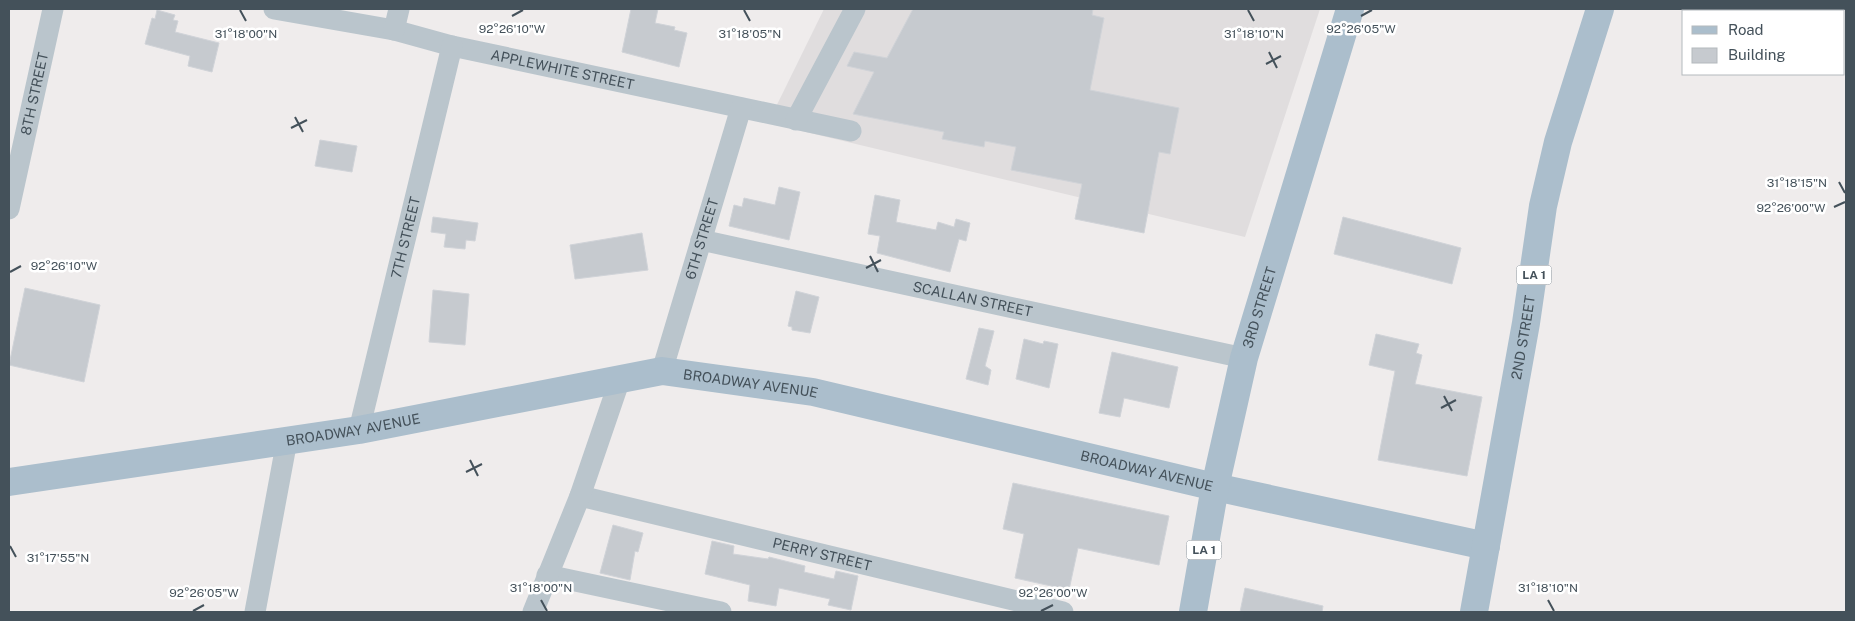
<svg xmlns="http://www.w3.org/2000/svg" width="1855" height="621" viewBox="0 0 1855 621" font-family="'Public Sans',sans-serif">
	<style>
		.education { fill: #e0ddde }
		.building { fill: #c6cacf; stroke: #d0d3d8 }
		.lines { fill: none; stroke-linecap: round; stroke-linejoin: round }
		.minor { stroke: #bac5cc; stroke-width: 21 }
		.major { stroke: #abbecc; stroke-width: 28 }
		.ticks { fill: none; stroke: #44515a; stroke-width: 2 }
		.labels { text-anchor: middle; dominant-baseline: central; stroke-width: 5; stroke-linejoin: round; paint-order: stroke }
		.shield { fill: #fff; stroke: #7c858c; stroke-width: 1 }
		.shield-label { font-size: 12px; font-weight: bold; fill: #44515a }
		.street-label { font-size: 14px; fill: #44515a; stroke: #fff }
		.ticks-label { font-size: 12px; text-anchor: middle; fill: #44515a; stroke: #fff; stroke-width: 5; stroke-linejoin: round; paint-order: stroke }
	</style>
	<rect width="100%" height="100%" fill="#efecec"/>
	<path class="education" d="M824 9H1320L1245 237 768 123Z"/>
	<path class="building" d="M631 9H658L655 23 675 27 674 30 687 33 679 67 622 52Z
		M913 9H1093L1092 15 1104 18 1090 90 1179 108 1170 154 1159 152 1144 233 1075 219 1082 184 1011 170 1016 147 985 141 984 147 942 139 944 132 853 114 874 72 847 66 854 52 887 58Z
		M157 10 175 15 173 20 178 21 175 32 219 43 212 72 188 66 190 56 145 44 152 18 155 19Z
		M320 140 357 146 352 172 315 166Z
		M779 187 800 192 789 240 729 226 734 205 742 207 744 198 775 205Z
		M875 195 900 200 896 222 936 230 938 222 954 227 956 219 970 223 966 241 959 239 950 272 877 253 880 236 868 234Z
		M433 217 478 223 475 241 466 240 465 249 444 247 446 234 431 232Z
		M1343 217 1461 248 1452 284 1334 254Z
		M642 233 648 270 575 279 570 245Z
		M25 288 100 305 84 382 9 365Z
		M433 290 469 294 465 345 429 342Z
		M796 291 819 297 810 333 792 330V327L788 326Z
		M979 328 994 331 985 366 991 370 988 385 966 379Z
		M1376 334 1419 344 1416 353 1422 355 1415 384 1482 397 1467 476 1378 460 1395 371 1369 365Z
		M1024 339 1043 344 1044 341 1058 344 1049 388 1016 379Z
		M1112 352 1178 367 1169 408 1124 398 1120 417 1099 413Z
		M1013 483 1169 516 1159 565 1078 548 1069 590 1015 578 1024 534 1003 529Z
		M613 525 643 533 638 552 635 551 630 580 600 573Z
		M712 541 734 546 733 554 768 559 769 557 805 566 804 572 834 579 836 571 858 576 851 610 828 605 830 599 779 588 776 606 748 601 750 585 705 574Z
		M1245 588 1323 606 1322 612H1240Z"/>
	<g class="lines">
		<g class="minor">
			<path id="s1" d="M274 9 394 30 452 46 851 131"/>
			<path d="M394 30 399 9"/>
			<path d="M796 120 855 9"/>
			<path id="s2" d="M9 209 53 9"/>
			<path id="s3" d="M701 240 1244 358"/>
			<path id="s4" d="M662 371 741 108"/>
			<path id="s5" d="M359 430 452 46"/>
			<path id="s6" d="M580 496 1063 612"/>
			<path d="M547 575 721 612"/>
			<path d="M255 612 287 440"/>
			<path d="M533 612 580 496 620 379"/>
		</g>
		<g class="major">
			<path id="s7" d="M9 482 359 430 662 371 813 392 1215 487 1486 546"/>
			<path id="s8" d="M1193 612 1215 487 1244 358 1350 9"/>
			<path id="s9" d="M1474 612 1526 323 1543 206 1558 142 1600 9"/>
		</g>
	</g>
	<path class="ticks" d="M240 10 246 21M744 10 750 21M1248 10 1254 21M512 16 523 10M1361 16 1372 10M1269 52 1277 68M1266 64 1281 56M295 117 303 132M291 128 307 120M1839 182 1845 193M1834 207 1845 202M870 256 878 272M866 268 881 260M10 272 21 266M1444 396 1452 411M1441 408 1456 400M470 460 478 476M466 472 482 464M10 546 16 557M541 600 547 611M1548 600 1554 611M193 611 204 605M1041 611 1053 605"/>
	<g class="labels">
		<g class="shield">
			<rect x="1516.5" y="265.5" width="35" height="19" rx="4"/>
			<rect x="1186.5" y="540.5" width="35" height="19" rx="4"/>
		</g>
		<g class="shield-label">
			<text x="1534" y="275">LA 1</text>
			<text x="1204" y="550">LA 1</text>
		</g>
		<g class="street-label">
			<text stroke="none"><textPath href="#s1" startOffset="295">APPLEWHITE STREET</textPath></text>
			<text stroke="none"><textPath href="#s2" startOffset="118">8TH STREET</textPath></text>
			<text stroke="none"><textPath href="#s5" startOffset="198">7TH STREET</textPath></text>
			<text stroke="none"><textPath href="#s4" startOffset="138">6TH STREET</textPath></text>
			<text stroke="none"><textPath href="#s3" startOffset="278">SCALLAN STREET</textPath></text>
			<text stroke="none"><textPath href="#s8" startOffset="312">3RD STREET</textPath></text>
			<text stroke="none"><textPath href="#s9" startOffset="279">2ND STREET</textPath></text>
			<text stroke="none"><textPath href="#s7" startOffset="752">BROADWAY AVENUE</textPath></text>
			<text stroke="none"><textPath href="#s7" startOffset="348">BROADWAY AVENUE</textPath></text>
			<text stroke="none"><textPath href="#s7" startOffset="1158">BROADWAY AVENUE</textPath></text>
			<text stroke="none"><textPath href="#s6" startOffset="249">PERRY STREET</textPath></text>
		</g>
	</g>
	<g class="ticks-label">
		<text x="512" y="33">92°26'10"W</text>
		<text x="1361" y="33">92°26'05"W</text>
		<text x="246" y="38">31°18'00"N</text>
		<text x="750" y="38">31°18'05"N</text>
		<text x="1254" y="38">31°18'10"N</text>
		<text x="1797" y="187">31°18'15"N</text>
		<text x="1791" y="212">92°26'00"W</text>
		<text x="64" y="270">92°26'10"W</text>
		<text x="58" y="562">31°17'55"N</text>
		<text x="541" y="592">31°18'00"N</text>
		<text x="1548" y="592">31°18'10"N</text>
		<text x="204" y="597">92°26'05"W</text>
		<text x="1053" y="597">92°26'00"W</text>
	</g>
	<rect width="1855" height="621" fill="none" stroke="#44515a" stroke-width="20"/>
	<rect x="1682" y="10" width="162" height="65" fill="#ffffff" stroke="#b4b9bd"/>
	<rect x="1692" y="26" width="25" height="8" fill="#abbecc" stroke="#b4b9bd"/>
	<text x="1728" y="35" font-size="15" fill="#44515a">Road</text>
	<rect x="1692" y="48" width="25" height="15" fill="#c6cacf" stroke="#b4b9bd"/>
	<text x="1728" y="60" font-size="15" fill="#44515a">Building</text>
</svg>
